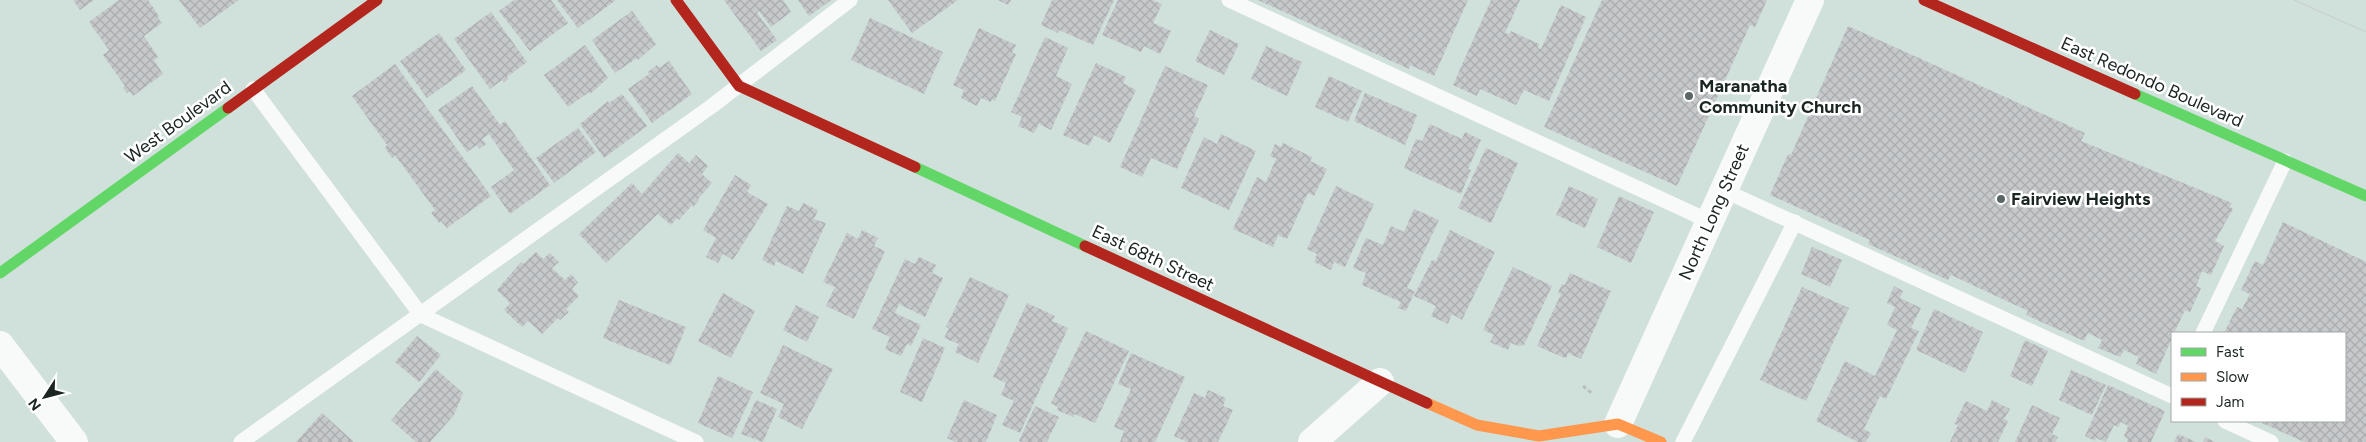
<svg xmlns="http://www.w3.org/2000/svg" width="2366" height="442" viewBox="0 0 2366 442" font-family="Figtree,sans-serif">
	<style>
		.building { fill: url(#building-cross-hatch) }
		.lines { fill: none; stroke-linecap: round; stroke-linejoin: round }
		.path { stroke: #b8bfbd; stroke-width: 3; stroke-dasharray: 4 2.5; stroke-linecap: butt }
		.lane { stroke: #f8fafa; stroke-width: 15 }
		.street { stroke: #f8fafa; stroke-width: 28 }
		.fast { stroke: #63d668; stroke-width: 11 }
		.slow { stroke: #ff974d; stroke-width: 11 }
		.jam { stroke: #b3261e; stroke-width: 11 }
		.tram { stroke: #c7ccca; stroke-width: 1 }
		.poi-dot { fill: #5a6663; stroke: #fff; stroke-width: 2 }
		.labels { text-anchor: middle; dominant-baseline: central; stroke-width: 5; stroke-linejoin: round; paint-order: stroke }
		.street-label { font-size: 18px; fill: #1a2522; stroke: #fff }
		.poi-label { font-size: 18px; font-weight: bold; fill: #1a2522; stroke: #fff; text-anchor: start }
	</style>
	<defs>
		<pattern id="building-cross-hatch" width="8" height="8" patternUnits="userSpaceOnUse" patternTransform="scale(1.25)"><rect width="8" height="8" fill="#c6c9cb"/><path d="M0 0l8 8M0 8l8-8" fill="none" stroke="#aaacae"/></pattern>
	</defs>
	<rect width="100%" height="100%" fill="#d0e0db"/>
	<path class="building" d="M73 0H94L80 10Z
		M119 0H148L159 16 157 17 162 23 144 36 158 57 154 60 163 74 133 96 129 91 127 93 123 88 125 86 103 55 109 50 89 22Z
		M179 0H239L200 28Z
		M514 0H551L568 23 530 51 499 11Z
		M557 0H616L578 28Z
		M724 0H783L791 12 771 27 759 11 757 13 777 40 761 51Z
		M798 0H831L809 16Z
		M888 0H958L912 33Z
		M998 0H1011L1008 5Z
		M1052 0H1114L1093 45 1059 30 1058 33 1041 25Z
		M1118 0H1152L1162 4 1153 23 1171 31 1160 54 1144 46 1141 52 1102 35Z
		M1258 0H1468L1434 76 1410 65 1409 69Z
		M1491 0H1520L1505 33 1509 34 1511 31 1539 44 1538 48 1541 49 1561 5 1586 17 1549 101 1524 90 1516 105 1480 89 1477 96 1453 85Z
		M1602 0H1767L1755 27 1750 25 1677 186 1544 127Z
		M632 11 656 44 638 60 637 58 615 73 592 40Z
		M491 12 527 62 507 77 508 79 504 83 502 80 490 89 454 39Z
		M870 18 943 52 924 94 851 60Z
		M1848 26 2085 133 2081 141 2232 203 2230 207 2233 209 2215 241 2224 246 2211 275 2202 271 2196 286 2201 288 2190 312 2185 310 2174 333H2172V338L2156 374 2136 364 2139 357 2124 350 2120 357 2098 348 2102 340 2088 333 2084 341 2026 315 2028 311 1951 275 1948 280 1868 244 1870 240 1770 195 1788 154 1791 155Z
		M979 28 1016 45 1012 53 1016 54 995 101 992 99 991 102 981 98 977 106 961 98 964 90 953 85Z
		M1210 30 1239 44 1224 75 1195 61Z
		M439 33 466 70 427 98 400 61Z
		M1045 37 1068 48 1056 76 1072 84 1051 130 1039 124 1034 133 1018 126 1022 117 1011 112Z
		M585 45 608 78 590 94 589 92 568 107 544 75Z
		M1266 46 1302 62 1287 96 1251 79Z
		M669 61 692 94 652 123 628 89 649 74 648 72 657 65 659 68Z
		M1096 63 1126 77 1123 83 1136 90 1110 143 1094 135 1089 146 1063 135Z
		M395 64 491 196 447 228 441 221 439 223 431 213 435 210 395 155 392 158 385 148 387 145 352 96Z
		M1165 66 1208 85 1194 116 1199 119 1177 169 1151 158 1142 177 1120 167Z
		M1329 76 1362 91 1348 122 1315 107Z
		M472 86 500 125 505 121 550 185 510 214 491 187 514 170 489 134 482 139 486 144 479 149 477 145 467 152 438 110Z
		M1365 93 1417 115 1405 145 1354 121Z
		M622 94 647 126 604 158 580 124 608 101 609 103Z
		M1430 124 1462 139 1465 132 1481 140 1468 169 1471 170 1461 194 1404 168 1416 139 1422 141Z
		M578 128 596 152 554 183 536 158Z
		M1221 134 1256 151 1229 210 1181 188 1204 137 1217 144Z
		M1283 143 1312 157 1310 161 1327 169 1314 196 1308 193 1287 239 1278 235 1273 247 1233 229 1257 177 1266 182 1276 159 1270 156 1275 144 1281 147Z
		M1486 148 1518 163 1491 223 1458 208Z
		M678 153 689 163 696 155 708 166 702 174 712 183 698 199 699 200 693 207 692 205 679 220 677 218 671 225 658 214 606 263 579 234 632 183 642 194Z
		M735 175 751 185 747 192 768 204 733 260 723 254 718 263 706 257 716 238 703 230Z
		M1336 186 1374 204 1345 267 1334 262 1331 270 1314 262 1317 254 1307 249Z
		M1569 186 1598 199 1585 228 1556 215Z
		M1619 196 1654 212 1631 263 1597 247Z
		M803 203 818 210 814 219 826 223 803 274 776 261 774 266 762 260 787 206 799 211Z
		M1414 209 1439 220 1407 288 1415 291 1406 311 1398 308 1401 302 1362 285 1366 273 1353 268 1366 238 1383 245 1391 226 1404 232Z
		M2283 222 2366 262V442H2304L2262 423 2263 421H2345V333H2224L2237 307 2242 309 2250 294 2241 290 2255 261 2263 265Z
		M862 230 878 238 874 246 885 251 854 319 826 306 835 287 823 282 847 233 858 239Z
		M1450 230 1495 252 1462 320 1452 314 1448 324 1431 316 1436 306 1414 296 1432 260 1436 261Z
		M1812 247 1842 260 1830 287 1801 274Z
		M536 252 543 259 550 253 559 262 552 268 565 280 571 274 578 282 572 289 579 296 566 309 569 312 560 320 558 318 542 334 528 321 522 327 504 310 510 303 497 290 521 262 523 264Z
		M919 257 936 265 932 273 943 278 925 317 899 304 895 313 921 325 911 346 907 344 901 356 885 349 890 337 872 329 905 259 915 264Z
		M1513 267 1552 286 1524 345 1518 346 1511 343 1508 350 1490 342 1494 335 1483 330Z
		M1570 273 1611 291 1581 359 1568 353 1566 358 1560 356 1537 346 1561 294 1558 293 1562 284 1565 285Z
		M970 277 1009 295 978 363 955 352 959 344 944 338 949 328 946 327Z
		M1894 286 1903 291 1900 298 1921 308 1911 328 1919 331 1886 399 1880 396 1864 429 1871 433 1866 442H1858L1816 421 1845 361 1875 376 1897 330 1887 325 1895 307 1887 303Z
		M1802 287 1849 308 1806 401 1760 380Z
		M723 293 755 311 731 358 698 341Z
		M619 300 686 327 670 365 603 338Z
		M1027 303 1055 316 1052 321 1068 328 1020 433 1002 425 1014 401 1001 395 1006 383 993 377Z
		M796 305 819 317 807 342 783 330Z
		M1934 309 1983 332 1965 373 1916 350Z
		M1086 331 1129 351 1095 423 1074 414 1073 417 1057 410 1058 407 1051 403Z
		M417 336 441 355 419 382 395 362Z
		M923 338 945 348 922 402 900 392Z
		M2025 340 2048 351 2032 386 2010 376Z
		M783 345 833 369 802 429 778 417 784 404 760 393Z
		M1131 353 1185 377 1155 442H1120L1124 431 1114 427 1131 389 1118 384Z
		M436 369 463 393 454 415 430 442H416L391 420Z
		M2071 370 2106 385 2092 415 2059 400Z
		M718 376 753 392 732 438 698 423Z
		M2108 385 2165 411 2151 442H2127L2128 439 2124 436 2128 426 2121 422 2118 427 2114 425 2106 442 2096 438 2095 441 2085 436Z
		M1208 390 1226 398 1223 406 1233 410 1218 442H1187L1174 436 1194 393 1205 398Z
		M756 400 777 409 763 442 741 434Z
		M964 400 997 415 986 442H955L947 438Z
		M1992 400 2010 409 2004 419 2008 421 1998 442H1950L1958 425 1954 424 1966 401 1987 411Z
		M2032 405 2060 418 2052 434 2058 437 2056 442H2015Z
		M1035 406 1059 417 1047 442H1022L1019 441Z
		M322 413 354 442H296Z
		M2178 434 2196 442H2174Z
		M2205 437 2215 442H2203Z"/>
	<g class="lines">
		<path class="path" d="M1583 386 1593 394"/>
		<path class="lane" d="M1229 0 1709 221
			M253 89 421 315 696 442
			M1723 190 2172 396
			M2203 333 2285 161
			M2225 421 2271 442
			M241 442 712 106 850 0
			M1683 442 1795 222"/>
		<path class="street" d="M0 345 74 442
			M1618 424 1810 0
			M1312 442 1380 382"/>
		<path class="fast" d="M2135 94 2366 196
			M915 167 1085 246
			M0 273 228 108"/>
		<path class="slow" d="M1427 403 1477 425 1539 436 1618 424 1661 442"/>
		<path class="jam" d="M676 0 739 86 915 167
			M1924 0 2135 94
			M228 108 377 0
			M1085 246 1427 403"/>
		<path class="tram" d="M2294 0 2366 32"/>
	</g>
	<g class="poi-dot">
		<circle cx="1689" cy="96" r="5"/>
		<circle cx="2001" cy="199" r="5"/>
	</g>
	<g class="labels">
		<g class="street-label">
			<text transform="translate(2152 82) rotate(24)">East Redondo Boulevard</text>
			<text transform="translate(178 122) rotate(-36)">West Boulevard</text>
			<text transform="translate(1714 212) rotate(-66)">North Long Street</text>
			<text transform="translate(1153 258) rotate(25)">East 68th Street</text>
		</g>
		<g class="poi-label">
			<text x="1699" y="86">Maranatha<tspan x="1699" dy="21">Community Church</tspan></text>
			<text x="2011" y="199">Fairview Heights</text>
		</g>
	</g>
	<rect x="2171" y="332" width="175" height="90" fill="#ffffff" stroke="#a3a8a7"/>
	<rect x="2181" y="348" width="25" height="8" fill="#63d668" stroke="#a3a8a7"/>
	<text x="2216" y="357" font-size="15" fill="#1a2522">Fast</text>
	<rect x="2181" y="373" width="25" height="8" fill="#ff974d" stroke="#a3a8a7"/>
	<text x="2216" y="382" font-size="15" fill="#1a2522">Slow</text>
	<rect x="2181" y="398" width="25" height="8" fill="#b3261e" stroke="#a3a8a7"/>
	<text x="2216" y="407" font-size="15" fill="#1a2522">Jam</text>
	<g transform="translate(45 397) rotate(234)" stroke="#ffffff" stroke-width="4" paint-order="stroke">
	<path d="M0-4L9 19L0 12L-9 19Z" fill="#1a2522"/>
	<text y="-8" font-size="14" font-weight="bold" text-anchor="middle" fill="#1a2522">N</text>
	</g>
</svg>
